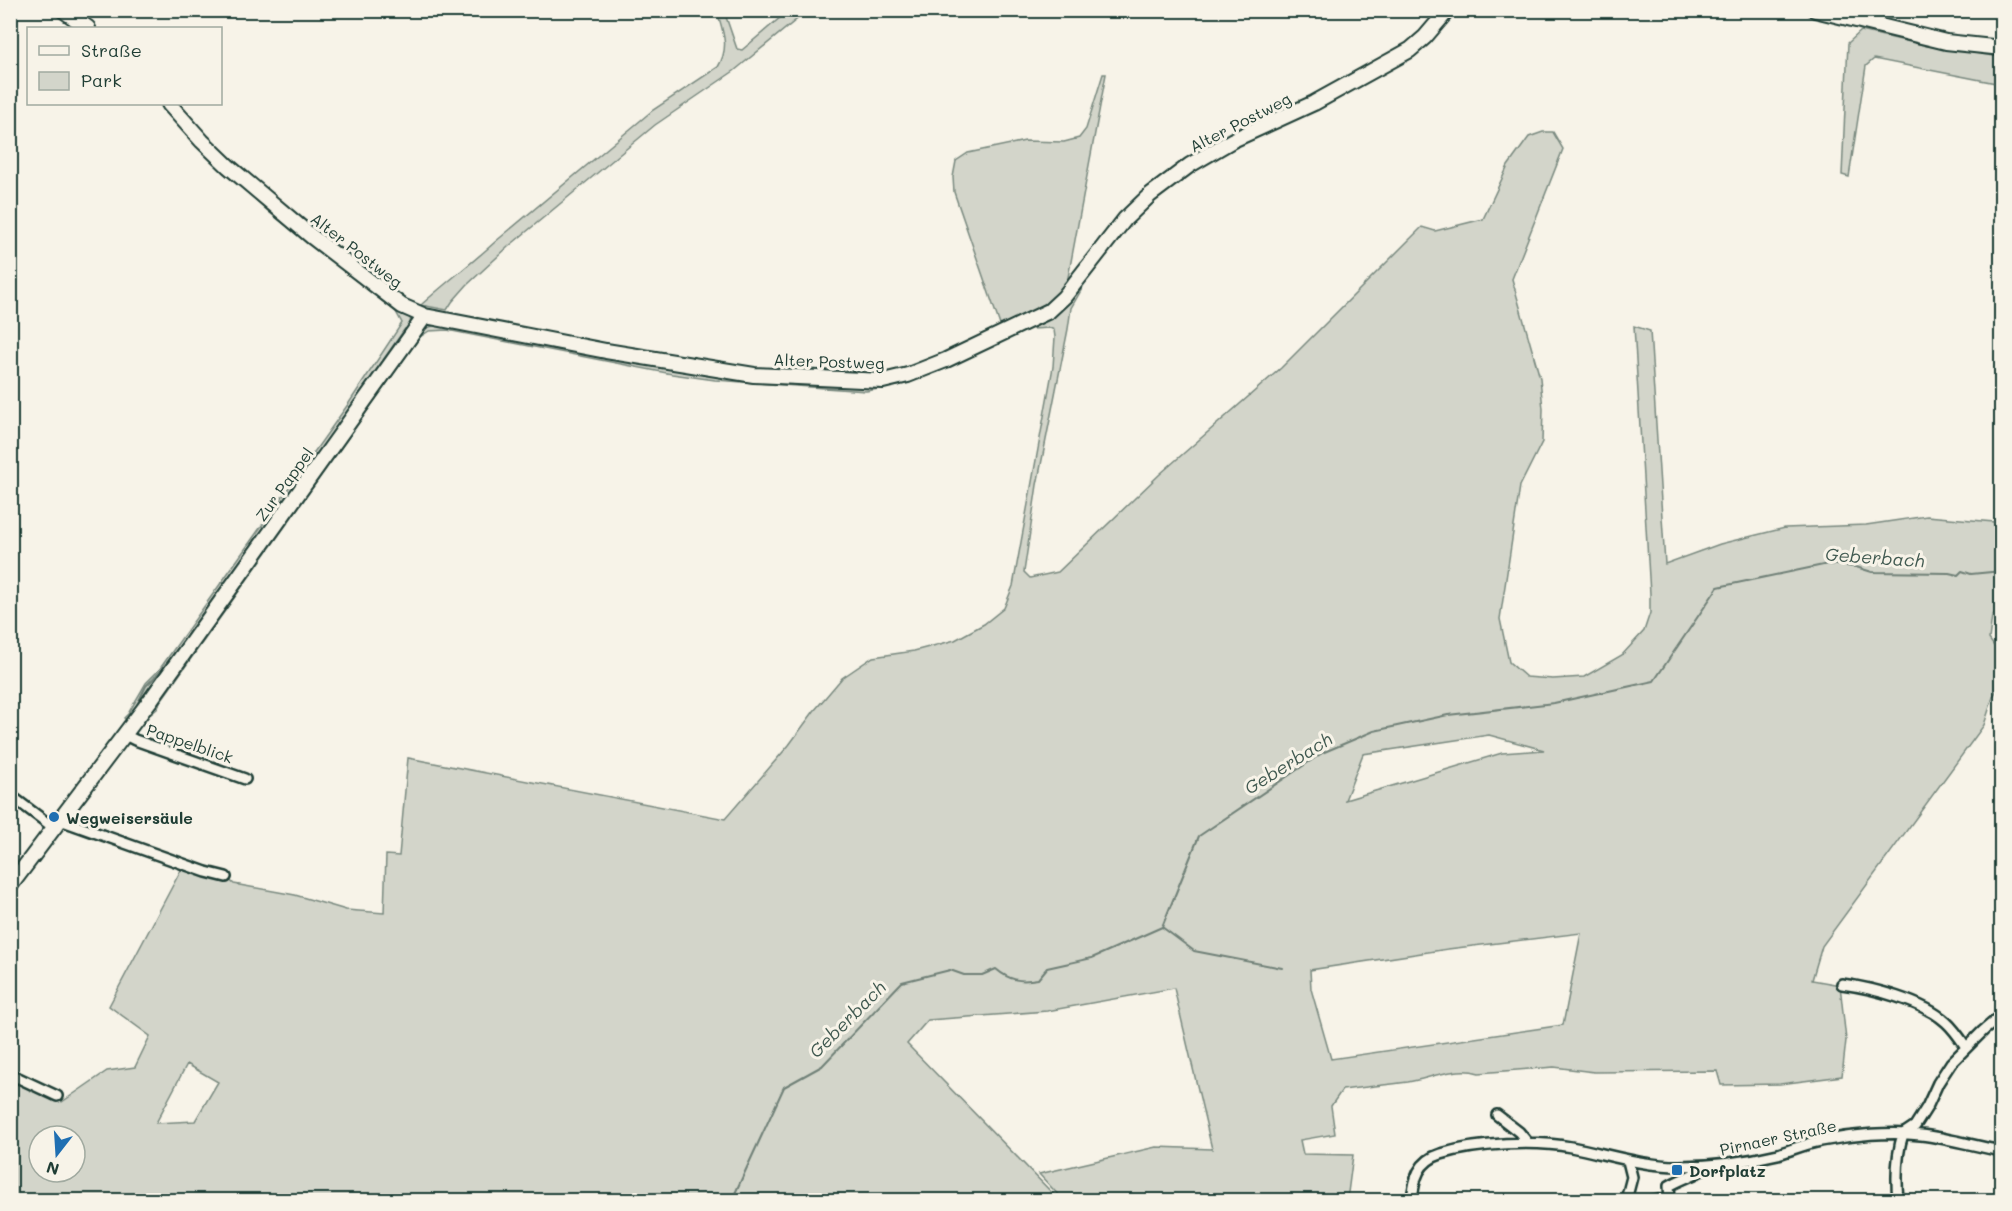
<svg xmlns="http://www.w3.org/2000/svg" width="2012" height="1211" viewBox="0 0 2012 1211" font-family="Mali,sans-serif">
	<style>
		.green { fill: #d3d5ca; stroke: #79897f; stroke-width: 1.5; fill-rule: evenodd }
		.lines { fill: none; stroke-linecap: round; stroke-linejoin: round }
		.stream { stroke: #6f8077; stroke-width: 2 }
		.street-casing { stroke: #1f3d34; stroke-width: 14 }
		.secondary-casing { stroke: #1f3d34; stroke-width: 18 }
		.street { stroke: #f7f3e8; stroke-width: 9 }
		.secondary { stroke: #f7f3e8; stroke-width: 14 }
		.poi-dot { fill: #1f6fb2; stroke: #f7f3e8; stroke-width: 2 }
		.labels { text-anchor: middle; dominant-baseline: central; stroke-width: 6; stroke-linejoin: round; paint-order: stroke }
		.street-label { font-size: 16px; fill: #1f3d34; stroke: #f7f3e8 }
		.poi-label { font-size: 16px; font-weight: bold; fill: #1f3d34; stroke: #f7f3e8; text-anchor: start }
		.water-label { font-size: 18px; font-style: italic; fill: #405950; stroke: #f7f3e8 }
	</style>
	<rect width="100%" height="100%" fill="#f7f3e8"/>
	<filter id="ink" filterUnits="userSpaceOnUse"><feTurbulence type="fractalNoise" baseFrequency=".0167" numOctaves="2"/><feDisplacementMap in="SourceGraphic" scale="12" xChannelSelector="R" yChannelSelector="G"/><feConvolveMatrix kernelMatrix="1 2 1 2 8 2 1 2 1" color-interpolation-filters="sRGB"/></filter>
	<g filter="url(#ink)">
		<path class="green" d="M717 11H724L737 49 742 50 788 11H807L734 71 655 125 508 247 467 285 452 302 447 310 421 305C445 283 471 264 495 242L653 110 718 67C730 47 723 32 717 11Z
			M1861 31 1928 46 2001 57V84L1874 59 1866 66 1849 177 1842 175 1848 43Z
			M1103 74H1106L1067 283C1047 307 1029 315 1001 328L954 192 953 177 956 161 968 153 1025 141 1064 142 1079 138 1086 129Z
			M162 104H165L411 317 409 328 163 673C146 685 140 705 129 722L124 718 128 714 146 683 159 670 349 403 402 323 396 312 270 213 221 168Z
			M1543 132H1553L1563 149 1512 279 1540 378 1543 409 1542 442 1520 486 1500 619 1509 662 1526 677 1553 679 1584 677 1622 655 1644 631 1650 613V594L1634 326 1650 331 1665 564 1720 544 1785 528 1866 525 1927 516 1994 522 2001 530V606L1992 616 1989 639 2001 656V687L1999 686 1993 697 1984 725 1822 946 1812 980 1840 985 1846 1040 1842 1076 1780 1084 1721 1085 1717 1071 1594 1072 1554 1067 1479 1073C1456 1066 1431 1078 1408 1082 1386 1085 1364 1087 1342 1090L1331 1106 1335 1134 1300 1140 1303 1154 1353 1155 1347 1200H1063L1039 1174 1156 1147 1212 1149 1174 988 1047 1011 928 1020 907 1044 1059 1200H11L10 1077 62 1102 107 1071 135 1067 150 1036 109 1006 182 868 226 877 234 884 295 895 346 910 384 913 386 855 399 856 408 758 725 819 789 745 814 711 842 678 873 657 914 651 955 640 984 624 1004 608 1013 586 1053 367 1055 337 1054 330 1050 328 1032 329 1053 316 1083 287 1071 308 1068 329 1037 485 1024 572 1030 578 1058 572 1160 474 1281 368 1422 227 1435 231 1483 219 1508 166 1529 137ZM1489 735 1544 750 1502 753 1345 800 1363 754ZM1581 933 1563 1025 1331 1059 1311 989 1310 970 1448 949ZM187 1064 218 1082 195 1121 156 1123ZM39 1136H75V1172H39Z
			M435 325 671 369 737 379 846 387 871 386 898 381 899 386 866 391 715 380 672 374 447 330 429 331 420 337 160 702 158 708 151 714H147L417 332Z"/>
		<g class="lines">
			<path class="stream" d="M324 445 405 329
				M187 635 298 481
				M135 709 146 686 160 672 177 649
				M1162 927 1194 951 1282 968
				M732 1200 784 1087 822 1066 902 982 950 970 964 975H982L996 969C1010 981 1021 982 1038 979L1047 968 1092 958 1162 927 1199 836 1322 753 1374 731 1448 715 1554 703 1654 681 1718 587 1828 564 1856 567 1872 572 1949 573 1958 575 1962 571 1971 574 2002 571"/>
			<defs>
				<path id="street" d="M125 735 135 740 245 779
					M10 795 54 828
					M60 820 206 872 226 877
					M1842 984C1872 988 1923 1001 1946 1022 1954 1029 1960 1038 1966 1047
					M10 1074 57 1096
					M1497 1115 1519 1132 1528 1143
					M1903 1134 1915 1126 1927 1107 1938 1083 1951 1063 1983 1031 2002 1015
					M1412 1200C1414 1179 1418 1161 1441 1154 1477 1143 1535 1140 1571 1147 1607 1154 1642 1166 1679 1166 1712 1166 1745 1162 1778 1154 1792 1150 1807 1143 1821 1141 1851 1135 1891 1131 1921 1135 1948 1138 1975 1146 2002 1151
					M1626 1200 1632 1177 1628 1161
					M1654 1200 1659 1199 1663 1200
					M1670 1200 1669 1186C1682 1178 1697 1175 1709 1165
					M1898 1200C1896 1178 1896 1156 1903 1134"/>
				<path id="secondary" d="M63 10 88 28
					M1815 10 1946 42 2002 48
					M169 104 202 141 228 166 311 236 402 306 425 316 606 351 754 375 883 381 908 375 946 360 1049 311 1064 297 1125 219 1150 195 1190 165 1233 140 1314 103 1410 50 1425 37 1448 10
					M10 886 152 698 425 316"/>
			</defs>
			<use href="#street" class="street-casing"/>
			<use href="#secondary" class="secondary-casing"/>
			<use href="#street" class="street"/>
			<use href="#secondary" class="secondary"/>
		</g>
	</g>
	<g class="poi-dot">
		<circle cx="54" cy="817" r="6"/>
		<rect x="1671" y="1164" width="12" height="12" rx="3"/>
	</g>
	<g class="labels">
		<g class="street-label">
			<text transform="translate(1240 122) rotate(-27)">Alter Postweg</text>
			<text transform="translate(357 250) rotate(38)">Alter Postweg</text>
			<text transform="translate(829 361) rotate(2)">Alter Postweg</text>
			<text transform="translate(284 484) rotate(-54)">Zur Pappel</text>
			<text transform="translate(190 743) rotate(19)">Pappelblick</text>
			<text transform="translate(1778 1137) rotate(-12)">Pirnaer Straße</text>
		</g>
		<g class="poi-label">
			<text x="66" y="817">Wegweisersäule</text>
			<text x="1689" y="1170">Dorfplatz</text>
		</g>
		<g class="water-label">
			<text transform="translate(1875 557) rotate(4)">Geberbach</text>
			<text transform="translate(1288 763) rotate(-32)">Geberbach</text>
			<text transform="translate(847 1019) rotate(-45)">Geberbach</text>
		</g>
	</g>
	<rect width="2012" height="1211" fill="none" stroke="#f7f3e8" stroke-width="36"/>
	<rect x="18" y="18" width="1976" height="1175" fill="none" stroke="#1f3d34" stroke-width="2" filter="url(#ink)"/>
	<rect x="27" y="27" width="195" height="78" fill="#f7f3e8" stroke="#a1aaa0" stroke-width="1.5"/>
	<rect x="39" y="46" width="30" height="9" fill="#f7f3e8" stroke="#a1aaa0" stroke-width="1.5"/>
	<text x="81" y="57" font-size="18" fill="#1f3d34">Straße</text>
	<rect x="39" y="72" width="30" height="18" fill="#d3d5ca" stroke="#a1aaa0" stroke-width="1.5"/>
	<text x="81" y="87" font-size="18" fill="#1f3d34">Park</text>
	<g transform="translate(57 1154) rotate(197)"><circle r="28" fill="#f7f3e8" stroke="#a1aaa0" stroke-width="1.5"/>
	<path d="M0-4.5L10 22L0 15L-10 22Z" fill="#1f6fb2"/>
	<text y="-9" font-size="16" font-weight="bold" text-anchor="middle" fill="#1f3d34">N</text>
	</g>
</svg>
